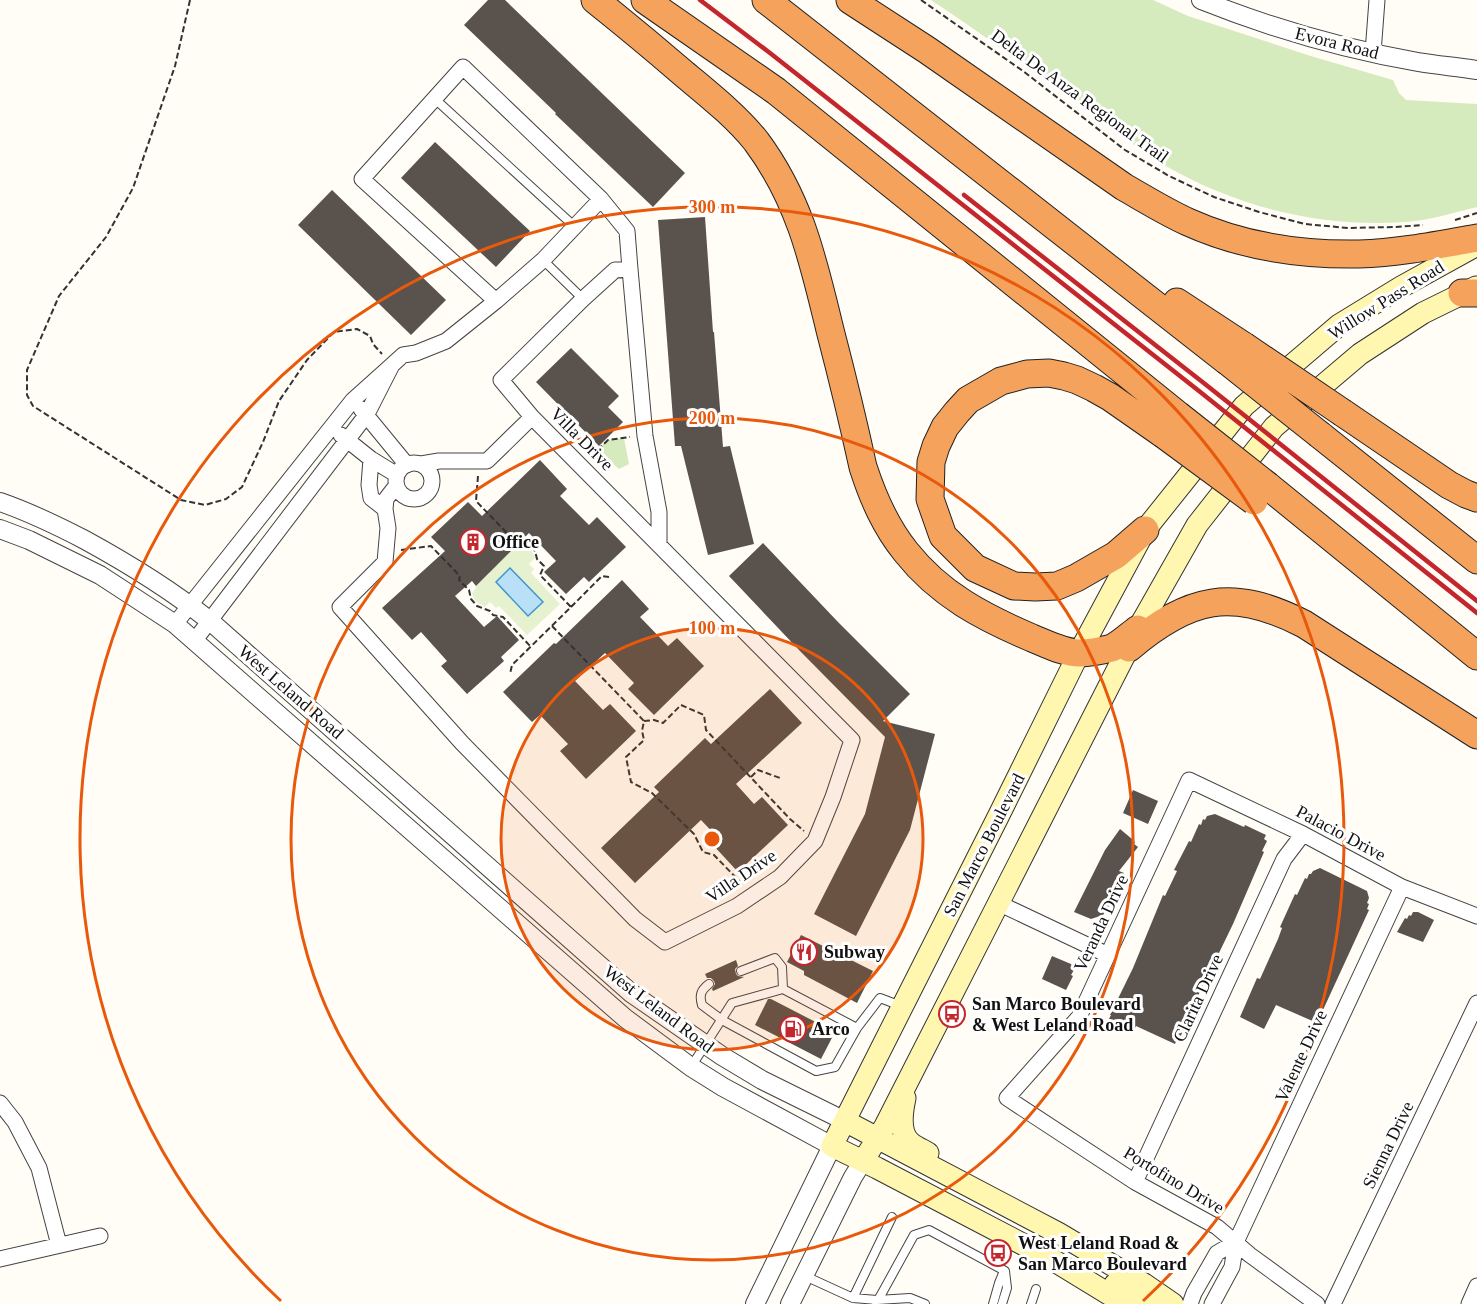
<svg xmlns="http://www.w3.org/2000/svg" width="1477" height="1304" viewBox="0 0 1477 1304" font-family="'Times New Roman',serif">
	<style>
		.green { fill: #d5ebbd }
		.pitch { fill: #e6f2cf }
		.water { fill: #b9e0f7; stroke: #3f96cf; stroke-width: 1.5 }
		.building { fill: #5a524d }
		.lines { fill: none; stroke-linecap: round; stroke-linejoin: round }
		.service-casing { stroke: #444; stroke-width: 10 }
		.minor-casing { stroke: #444; stroke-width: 17 }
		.tertiary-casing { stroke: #444; stroke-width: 20 }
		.secondary-casing { stroke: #333; stroke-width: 23 }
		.motorway-casing { stroke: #222; stroke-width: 29 }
		.path { stroke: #333; stroke-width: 2; stroke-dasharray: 6 3; stroke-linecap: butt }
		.service { stroke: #fff; stroke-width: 8 }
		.minor { stroke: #fff; stroke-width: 15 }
		.tertiary { stroke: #fff; stroke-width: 18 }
		.secondary { stroke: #fff6b0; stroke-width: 21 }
		.motorway { stroke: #f5a25d; stroke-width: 27 }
		.rail { stroke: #c4262e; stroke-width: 4.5 }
		.motorway-bridge-casing { stroke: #222; stroke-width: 29; stroke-linecap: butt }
		.motorway-bridge { stroke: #f5a25d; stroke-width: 27 }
		.ring { fill: none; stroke: #e8590c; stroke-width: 3 }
		.labels { text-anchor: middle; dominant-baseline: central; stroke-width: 6; stroke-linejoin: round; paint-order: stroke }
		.street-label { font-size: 18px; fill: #111; stroke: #fff }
		.poi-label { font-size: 18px; font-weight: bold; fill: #111; stroke: #fff; text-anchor: start }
		.centre { fill: #e8590c; stroke: #fff; stroke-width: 3 }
		.ring-label { font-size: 18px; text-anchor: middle; font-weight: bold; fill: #e8590c; stroke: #fff; stroke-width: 6; stroke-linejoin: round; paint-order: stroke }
	</style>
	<rect width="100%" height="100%" fill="#fffdf5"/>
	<path class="green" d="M931 0H1153L1188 16 1314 57 1393 80 1399 93 1406 100 1477 104V207C1453 213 1430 220 1406 222 1325 228 1244 209 1173 170 1163 165 1153 157 1143 151 1108 128 1076 103 1043 79 1006 52 969 25 931 0Z
		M624 438 629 464 619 469 597 450 608 440Z"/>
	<path class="pitch" d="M523 545 531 549 535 558 529 564 534 569 531 573 560 604 527 635 499 606 496 608 490 602 485 607 475 601 472 593 476 588V586L490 573 483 565 501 561 514 548 518 550Z"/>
	<path class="water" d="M510 568 543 602 528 616 496 582Z"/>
	<path class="building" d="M488 0H505L685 173 653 207 555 114 556 113 464 25Z
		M435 142 530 231 496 267 401 178Z
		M332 190 446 300 411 335 298 225Z
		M705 217 713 332H714L723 447 730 446 754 544 708 555 681 446H675L658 220Z
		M571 348 619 396 608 407 623 422 599 446 536 382Z
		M540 460 567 489 560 496 589 525 597 517 626 547 589 582 584 577 566 594 544 572 556 561 529 533 476 586 472 581 455 596 484 627 497 616 519 640 501 657 504 661 467 694 441 666 447 661 421 632 412 640 382 608 445 551 431 537 468 502 482 516Z
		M763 543 838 622 910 694 883 721 935 734 910 830 856 936 814 914 865 814 885 737 799 650 729 576Z
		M622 580 649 609 640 617 668 646 677 638 704 666 654 715 628 689 634 683 605 653 575 681 603 710 610 704 636 731 586 779 560 751 568 744 540 715 532 722 503 692 554 643 556 644Z
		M770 689 802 723 736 784 754 804 762 797 788 825 738 872 713 845 719 839 701 820 635 883 601 848 659 792 654 787 705 738 711 744Z
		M1133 790 1158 801 1148 824 1123 813Z
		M1215 814 1244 827 1245 825 1266 835 1264 839 1267 841 1262 851 1264 852 1233 924 1218 955H1217L1212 964 1179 1040 1177 1039 1175 1044 1136 1026 1133 1033 1108 1021 1111 1015H1110L1133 968 1163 895 1165 896 1177 871 1174 870 1189 841 1191 842 1199 824 1201 825 1203 819 1205 820 1207 816Z
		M1120 829 1132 839 1135 842 1134 844 1138 847 1119 871 1124 873 1121 879 1122 880 1108 909H1107L1103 915 1091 919 1074 912 1105 850Z
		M1320 868 1367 891 1369 898 1367 903 1369 904 1367 909 1369 910 1317 1023 1276 1005 1264 1029 1240 1017 1257 978 1260 979 1278 939 1282 928 1280 927 1295 894 1297 895 1305 878 1307 879 1309 874H1311L1313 871Z
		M1413 912H1418L1434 920 1423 942 1397 932 1405 918 1407 919 1409 915 1411 916Z
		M801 935 873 971 857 1003 804 975V971L787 962Z
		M1052 956 1071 964 1074 970 1071 975 1073 976 1066 990 1042 979Z
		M736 960 738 966 735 969 736 974 738 976 744 977 713 991 712 989 715 984 714 981 711 978H707L705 974Z
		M768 999H771L835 1032 821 1059 755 1025Z"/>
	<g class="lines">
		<defs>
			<path id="service" d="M435 99 574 226
				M543 260 583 299
				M741 971 775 958 782 967 783 989
				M709 984C701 990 699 995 702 1005L722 1020 816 1071 835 1067 857 1028
				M691 1067 732 1003 783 989 857 1028 880 998 901 1006
				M892 1217 853 1298 877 1300 910 1298 925 1304
				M805 1276 853 1298
				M876 1304 914 1235 929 1230 1005 1271 1007 1288 1002 1304
				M993 1304 999 1283 1004 1271
				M1031 1304 1036 1289"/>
			<path id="minor" d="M1373 53 1377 0
				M496 301 362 179 463 67 601 199 627 231 630 269
				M392 365 403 355 416 353 446 341 496 301 543 260 601 199
				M361 409 407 465
				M532 417 501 380 583 299 615 270 630 269 645 436 659 512V544
				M341 435 371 459 397 475
				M371 459 369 485 371 498 385 509
				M396 481a18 18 0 1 1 36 0a18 18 0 1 1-36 0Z
				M396 486 386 499 385 509 388 528 385 562 340 607 462 743 635 919 665 942 737 906 780 877 815 841 833 797 852 740 532 417 487 461H439L421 464
				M175 624 353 400 392 365 367 414 195 640
				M998 903 1108 955
				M0 1103 15 1122 39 1168 59 1245
				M1135 1182 1284 859 1303 834
				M0 1259 100 1236
				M1190 1304 1194 1293 1217 1253 1236 1242
				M1212 1304 1232 1267 1236 1242 1402 887
				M1317 1304 1250 1255 1217 1227 1135 1182 1007 1098 1079 1017 1189 780 1303 834 1402 887 1477 916
				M1333 1304 1477 1003
				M1469 1304 1477 1286"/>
			<path id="tertiary" d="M1201 0C1271 28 1343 49 1418 62 1437 65 1457 67 1477 70
				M0 502C29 512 58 526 85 540 129 564 171 590 210 621L631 993 722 1056 762 1080 845 1121
				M0 529 29 540 100 575 175 624 625 1018 691 1067 723 1087 832 1146 755 1304
				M790 1304 853 1177 863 1161"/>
			<path id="secondary" d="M905 1098C902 1112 898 1133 911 1143 916 1147 923 1150 928 1153
				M845 1121 1058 1233 1144 1284 1173 1304
				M863 1161 885 1126 1138 629 1197 525 1274 427 1360 354 1423 313 1476 287
				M1115 1284 1147 1304
				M1125 1304 1053 1260 877 1168 832 1146 999 815 1079 653 1145 530 1244 406 1339 325 1401 287 1477 245"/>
			<path id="motorway" d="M595 0C625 24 654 48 683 73 708 94 735 115 756 141 800 200 813 260 830 330 842 376 853 421 863 467 873 498 885 526 906 552 940 595 983 617 1032 638 1047 644 1064 653 1080 653 1088 653 1104 650 1112 648 1120 644 1130 635 1138 629
				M645 0 776 91 1178 415
				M766 0 1227 361
				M850 0 927 50 1124 187C1145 199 1166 212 1188 222 1241 246 1301 255 1359 254 1398 253 1438 245 1477 238
				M1462 293H1477
				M1177 302 1244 346
				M1343 413 1449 485 1466 494 1477 498
				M1320 435 1477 560
				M1268 486 1477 656
				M1145 530 1116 555 1076 578 1057 586 1035 587 1014 586 975 568 943 536 930 499 931 462 936 446 945 427 957 412 968 400 1001 381 1027 374 1049 373 1064 376 1077 380 1094 388 1110 397 1163 434
				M1129 648C1189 597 1232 587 1304 624L1477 735"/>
		</defs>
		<use href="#service" class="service-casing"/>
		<use href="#minor" class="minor-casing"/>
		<use href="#tertiary" class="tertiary-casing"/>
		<use href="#secondary" class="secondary-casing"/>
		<use href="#motorway" class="motorway-casing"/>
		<path class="path" d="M190 0 175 66 133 188 106 237 59 296 27 370V395L33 406 181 500 205 505 226 499 242 487 263 442 279 401 307 360 334 332 357 329 370 336 373 344 382 354
			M921 0 1023 71 1125 150 1169 176 1214 197 1259 212 1305 224 1348 228 1395 227 1423 225
			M1455 220 1477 213
			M591 456 608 440 630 437
			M478 476 476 501 506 532 508 531 518 541 529 545 535 551 537 559 544 566 540 575 571 607 512 665 510 674
			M401 550 431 546 460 576 459 580 469 590 471 599 477 606 490 611 493 615 503 617 531 647
			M571 607 602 576 609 577
			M552 626 644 721 642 731 644 740 626 757 631 782 652 793 694 834 703 852 714 855 743 885
			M644 721 654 720 663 723 681 705 704 715 706 730 790 819 804 831
			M751 777 758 770 780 778"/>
		<use href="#service" class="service"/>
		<use href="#minor" class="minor"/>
		<use href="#tertiary" class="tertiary"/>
		<use href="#secondary" class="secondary"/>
		<use href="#motorway" class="motorway"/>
		<path class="rail" d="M700 0 770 53 1199 391 1477 613
			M964 195 1205 384 1477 601"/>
		<defs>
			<path id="motorway-bridge" d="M1244 346 1343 413
				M1227 361 1320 435
				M1178 415 1268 486
				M1163 434 1254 501"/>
		</defs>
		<use href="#motorway-bridge" class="motorway-bridge-casing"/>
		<use href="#motorway-bridge" class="motorway-bridge"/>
	</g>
	<circle cx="712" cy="839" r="211" fill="#e8590c" fill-opacity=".12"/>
	<g class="ring">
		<circle cx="712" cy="839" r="211"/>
		<circle cx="712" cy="839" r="421"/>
		<path d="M281 1301A632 632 0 1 1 1143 1301"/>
	</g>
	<defs>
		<symbol id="building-ring" viewBox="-11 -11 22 22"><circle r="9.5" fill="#fff" stroke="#c4262e" stroke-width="1.5"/><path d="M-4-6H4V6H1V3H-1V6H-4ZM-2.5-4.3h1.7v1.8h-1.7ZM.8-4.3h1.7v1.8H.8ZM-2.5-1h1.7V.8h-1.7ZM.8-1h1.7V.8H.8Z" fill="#c4262e"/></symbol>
		<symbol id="restaurant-ring" viewBox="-11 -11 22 22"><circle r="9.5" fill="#fff" stroke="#c4262e" stroke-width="1.5"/><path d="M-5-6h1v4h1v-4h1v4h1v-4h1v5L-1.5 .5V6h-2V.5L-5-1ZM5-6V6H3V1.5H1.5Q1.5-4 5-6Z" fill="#c4262e"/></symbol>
		<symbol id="bus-ring" viewBox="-11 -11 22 22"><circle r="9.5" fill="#fff" stroke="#c4262e" stroke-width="1.5"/><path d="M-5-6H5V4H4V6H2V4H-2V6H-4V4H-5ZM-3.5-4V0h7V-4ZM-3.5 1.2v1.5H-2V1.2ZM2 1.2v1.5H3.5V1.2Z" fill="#c4262e"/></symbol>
		<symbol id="fuel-ring" viewBox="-11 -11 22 22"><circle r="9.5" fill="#fff" stroke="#c4262e" stroke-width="1.5"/><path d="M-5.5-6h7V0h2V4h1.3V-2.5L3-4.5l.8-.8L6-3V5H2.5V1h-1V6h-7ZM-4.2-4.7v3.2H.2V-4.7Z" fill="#c4262e"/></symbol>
	</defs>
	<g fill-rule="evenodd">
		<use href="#building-ring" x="458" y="527" width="30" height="30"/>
		<use href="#restaurant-ring" x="789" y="937" width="30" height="30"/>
		<use href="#bus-ring" x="937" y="999" width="30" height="30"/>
		<use href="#fuel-ring" x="778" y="1014" width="30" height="30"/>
		<use href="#bus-ring" x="983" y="1238" width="30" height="30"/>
	</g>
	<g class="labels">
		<g class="street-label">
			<text transform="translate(1337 43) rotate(14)">Evora Road</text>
			<text transform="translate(1080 96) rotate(36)">Delta De Anza Regional Trail</text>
			<text transform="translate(1386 300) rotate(-32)">Willow Pass Road</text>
			<text transform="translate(582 439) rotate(45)">Villa Drive</text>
			<text transform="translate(291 692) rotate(41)">West Leland Road</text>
			<text transform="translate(1341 833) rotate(28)">Palacio Drive</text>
			<text transform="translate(984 845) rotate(-63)">San Marco Boulevard</text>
			<text transform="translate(741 876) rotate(-34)">Villa Drive</text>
			<text transform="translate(1101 923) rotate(-65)">Veranda Drive</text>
			<text transform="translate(1198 998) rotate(-65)">Clarita Drive</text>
			<text transform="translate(659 1009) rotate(37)">West Leland Road</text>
			<text transform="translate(1301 1056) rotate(-65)">Valente Drive</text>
			<text transform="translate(1388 1145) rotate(-64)">Sienna Drive</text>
			<text transform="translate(1174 1180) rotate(31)">Portofino Drive</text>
		</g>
		<g class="poi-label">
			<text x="492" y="542">Office</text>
			<text x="824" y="952">Subway</text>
			<text x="972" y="1004">San Marco Boulevard<tspan x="972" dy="21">&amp; West Leland Road</tspan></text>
			<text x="812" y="1029">Arco</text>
			<text x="1018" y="1243">West Leland Road &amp;<tspan x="1018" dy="21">San Marco Boulevard</tspan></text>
		</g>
	</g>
	<circle cx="712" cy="839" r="9" class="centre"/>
	<g class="ring-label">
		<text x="712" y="213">300 m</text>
		<text x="712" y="424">200 m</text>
		<text x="712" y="634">100 m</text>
	</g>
</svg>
